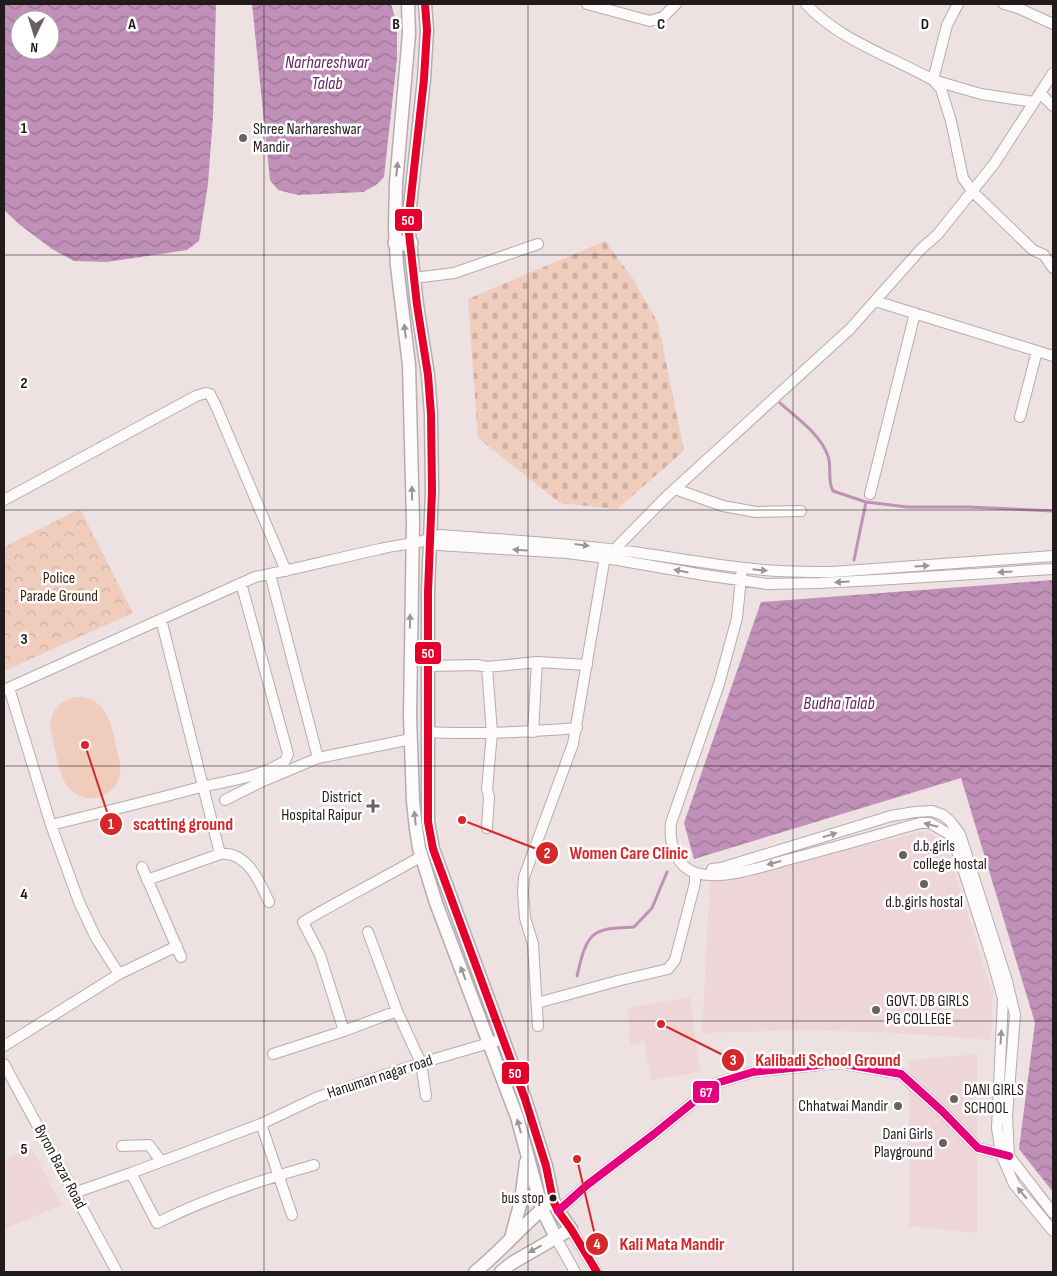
<svg xmlns="http://www.w3.org/2000/svg" width="1057" height="1276" viewBox="0 0 1057 1276" font-family="'Sofia Sans Condensed',sans-serif">
	<style>
		.built { fill: #eed5d8 }
		.cemetery { fill: url(#cemetery-stones) }
		.park { fill: url(#park-crowns) }
		.pitch { fill: #f0ccbd }
		.water { fill: url(#water-waves); fill-rule: evenodd }
		.lines { fill: none; stroke-linecap: round; stroke-linejoin: round }
		.stream { stroke: #c090b8; stroke-width: 3 }
		.minor-casing { stroke: #b6acad; stroke-width: 12 }
		.major-casing { stroke: #b6acad; stroke-width: 15 }
		.highway-casing { stroke: #b6acad; stroke-width: 18 }
		.minor { stroke: #fcfafb; stroke-width: 10 }
		.major { stroke: #fcfafb; stroke-width: 12 }
		.highway { stroke: #fcfafb; stroke-width: 15 }
		.bus-1-casing { stroke: #fff; stroke-width: 11 }
		.bus-2-casing { stroke: #fff; stroke-width: 11 }
		.bus-1 { stroke: #e4002b; stroke-width: 8 }
		.bus-2 { stroke: #e5007d; stroke-width: 8 }
		.oneway { fill: #9a9597 }
		.grid { fill: none; stroke: #231a1c; stroke-width: 1; stroke-opacity: 0.55 }
		.poi-dot { fill: #6a6061; stroke: #fff; stroke-width: 2 }
		.bus-dot { fill: #231a1c; stroke: #fff; stroke-width: 2 }
		.labels { text-anchor: middle; dominant-baseline: central; stroke-width: 5; stroke-linejoin: round; paint-order: stroke }
		.bus-label { font-size: 15px; fill: #231a1c; stroke: #fff; text-anchor: end }
		.poi-label { font-size: 16px; fill: #231a1c; stroke: #fff; text-anchor: start }
		.park-label { font-size: 16px; fill: #412210; stroke: #fff }
		.street-label { font-size: 16px; fill: #231a1c; stroke: #fff }
		.water-label { font-size: 18px; font-style: italic; fill: #6a1d66; stroke: #fff }
		.grid-label { font-size: 16px; text-anchor: middle; font-weight: bold; fill: #231a1c; stroke: #fff; stroke-width: 5; stroke-linejoin: round; paint-order: stroke }
		.leader { fill: none; stroke: #d62828; stroke-width: 2 }
		.callout-dot { fill: #d62828; stroke: #fff; stroke-width: 2 }
		.mark-label { font-size: 15px; text-anchor: middle; font-weight: bold; fill: #fff }
		.callout-label { font-size: 18px; text-anchor: middle; font-weight: bold; fill: #d62828; stroke: #fff; stroke-width: 5; stroke-linejoin: round; paint-order: stroke }
		.line-badge { stroke: #fff; stroke-width: 2 }
		.badge-label { font-size: 14px; text-anchor: middle; font-weight: bold; fill: #fff }
	</style>
	<defs>
		<pattern id="cemetery-stones" width="16" height="16" patternUnits="userSpaceOnUse" patternTransform="scale(1.25)"><rect width="16" height="16" fill="#f0ccbd"/><path d="M2 7V4a2 2 0 0 1 4 0v3zM10 15v-3a2 2 0 0 1 4 0v3z" fill="#ceafa2"/></pattern>
		<pattern id="park-crowns" width="20" height="18" patternUnits="userSpaceOnUse" patternTransform="scale(1.25)"><rect width="20" height="18" fill="#f0ccbd"/><path d="M2 6a3 3 0 1 1 6 0M12 15a3 3 0 1 1 6 0" fill="none" stroke="#ceafa2"/></pattern>
		<pattern id="water-waves" width="16" height="10" patternUnits="userSpaceOnUse" patternTransform="scale(1.25)"><rect width="16" height="10" fill="#c090b8"/><path d="M0 5q4-4 8 0t8 0" fill="none" stroke="#9c7595"/></pattern>
	</defs>
	<rect width="100%" height="100%" fill="#eee1e2"/>
	<path class="built" d="M921 832 932 834 947 847 993 995 991 1040 899 1033 803 1030 702 1033 710 882Z
		M690 997 700 1072 651 1080 644 1041 630 1045 628 1008Z
		M977 1054V1233L909 1226V1060Z
		M32 1148 61 1205 4 1229V1161Z"/>
	<path class="cemetery" d="M605 241 633 279 658 323 684 451 617 509 560 503 478 438 468 299Z"/>
	<path class="park" d="M80 509 133 613 4 671V547Z"/>
	<path class="pitch" d="M75 697C112 695 113 736 120 763 125 794 88 811 68 787 59 777 54 742 50 727 51 711 59 701 75 697Z"/>
	<path class="water" d="M4 4H216L213 117 208 184 199 241 187 250 107 262 74 261 52 249 20 225 4 210ZM20 20H50V50H20Z
		M252 4H391L397 24V59L384 177 376 185 363 192 298 195 278 190 270 180Z
		M1053 580V1192L1019 1149 1035 1023 961 778 694 859 684 823 761 602Z"/>
	<g class="lines">
		<path class="stream" d="M780 403C797 418 820 434 828 456 832 467 827 481 833 491L866 502 907 507H969L1053 511
			M854 560 866 502
			M577 976C580 964 584 941 595 934 605 927 622 928 634 927L652 908 667 872"/>
		<defs>
			<path id="minor" d="M587 4 650 21 663 17 676 4
				M806 4C839 40 890 56 933 80L941 89 951 121 963 178 972 191 1033 250 1044 255 1053 268
				M958 4 947 25 933 80 981 94 1034 102
				M1004 4 1018 8 1053 24
				M1040 93 1053 106
				M414 278 454 273 538 244
				M875 301 1053 356
				M1020 417 1037 351
				M675 489 723 506 756 512 801 511
				M870 494 915 313
				M4 500 196 396 206 393 210 394 216 406 286 571
				M430 540 438 545 567 553 606 558 704 575 767 584 819 583 876 580 1053 569
				M742 568 737 618 719 684 671 823C669 842 675 866 696 873 724 881 767 865 794 858 836 847 878 835 920 823H930L949 834 954 842 967 881 992 959 1003 999 997 1128 1001 1154 1014 1184 1053 1231
				M270 574 318 758
				M161 619 220 854
				M428 666 477 665 487 667 537 662 587 665
				M487 667 492 733 487 789 489 797 487 828
				M9 688 51 825 79 902 96 938 119 974
				M4 690 255 577C297 569 338 558 380 549 400 544 422 544 440 535 505 540 569 543 633 552 677 558 720 566 764 570 787 572 810 572 832 572L1053 556
				M427 732C477 735 527 732 577 728
				M533 732 537 662
				M225 800 261 782 318 758 411 739
				M51 825C100 813 149 801 197 788 230 780 256 779 285 761L288 754 241 583
				M142 867 181 957
				M712 869 721 868 891 816 915 812 932 811 943 815 950 821 960 834 1007 981 1015 1015 1007 1116 1009 1156 1053 1213
				M147 880 220 854C247 851 260 882 269 902
				M368 932 397 1011 421 1063 426 1096
				M537 1003 621 980 668 969 675 960 695 883V873
				M538 1026 533 944 525 918 523 892 524 877 573 744 604 562 606 558 666 497 850 329 921 249 937 235 994 164 1053 73
				M344 1031 320 955 303 922C342 899 382 879 422 856
				M4 1046 119 974 177 946
				M273 1054 344 1031 397 1011
				M4 1064 117 1272
				M261 1124 292 1215
				M122 1146 149 1145 161 1161
				M131 1173 157 1223C207 1198 261 1180 314 1165
				M74 1193 131 1173 261 1124 318 1097 421 1063 503 1039
				M558 1211 587 1185 654 1134 717 1083 753 1072 839 1063 901 1074 942 1111 978 1148 1005 1155
				M571 1229 597 1272
				M556 1238 575 1272"/>
			<path id="major" d="M408 4 409 34 396 183 395 229 397 266 409 365 413 521 410 716 413 801 416 829 419 848 436 903 517 1117 542 1209 556 1238
				M425 4 427 30 424 79 408 224 417 305 428 375 431 414 432 491 428 592V822L433 849 525 1099 546 1166 553 1200 558 1211 571 1229 512 1263 501 1272
				M511 1238 521 1201 526 1162
				M475 1272C501 1251 522 1226 548 1204"/>
			<path id="highway" d="M396 243H410"/>
		</defs>
		<use href="#minor" class="minor-casing"/>
		<use href="#major" class="major-casing"/>
		<use href="#highway" class="highway-casing"/>
		<use href="#minor" class="minor"/>
		<use href="#major" class="major"/>
		<use href="#highway" class="highway"/>
		<defs>
			<path id="bus-1" d="M425 4 427 30 424 79 408 224 417 305 428 375 431 414 432 491 428 592V822L433 849 525 1099 546 1166 553 1200 558 1211 571 1229 597 1272"/>
			<path id="bus-2" d="M558 1211 587 1185 654 1134 717 1083 753 1072 839 1063 901 1074 942 1111 978 1148 1009 1156"/>
		</defs>
		<use href="#bus-1" class="bus-1-casing"/>
		<use href="#bus-2" class="bus-2-casing"/>
		<use href="#bus-1" class="bus-1"/>
		<use href="#bus-2" class="bus-2"/>
	</g>
	<defs><path id="oneway-solid" d="M-6-.8H1V-3.2L6.5 0L1 3.2V.8H-6Z" transform="scale(1.25)"/></defs>
	<g class="oneway">
		<use href="#oneway-solid" transform="translate(397 169) rotate(-84)"/>
		<use href="#oneway-solid" transform="translate(405 331) rotate(-97)"/>
		<use href="#oneway-solid" transform="translate(412 493) rotate(-91)"/>
		<use href="#oneway-solid" transform="translate(582 545) rotate(7)"/>
		<use href="#oneway-solid" transform="translate(520 550) rotate(-176)"/>
		<use href="#oneway-solid" transform="translate(922 566) rotate(-4)"/>
		<use href="#oneway-solid" transform="translate(760 570) rotate(6)"/>
		<use href="#oneway-solid" transform="translate(681 571) rotate(-169)"/>
		<use href="#oneway-solid" transform="translate(1005 572) rotate(176)"/>
		<use href="#oneway-solid" transform="translate(842 582) rotate(177)"/>
		<use href="#oneway-solid" transform="translate(410 621) rotate(-89)"/>
		<use href="#oneway-solid" transform="translate(415 818) rotate(-96)"/>
		<use href="#oneway-solid" transform="translate(931 825) rotate(-166)"/>
		<use href="#oneway-solid" transform="translate(830 835) rotate(-17)"/>
		<use href="#oneway-solid" transform="translate(774 863) rotate(165)"/>
		<use href="#oneway-solid" transform="translate(463 973) rotate(-111)"/>
		<use href="#oneway-solid" transform="translate(1001 1037) rotate(-86)"/>
		<use href="#oneway-solid" transform="translate(519 1126) rotate(-105)"/>
		<use href="#oneway-solid" transform="translate(1022 1193) rotate(-130)"/>
		<use href="#oneway-solid" transform="translate(535 1249) rotate(151)"/>
	</g>
	<path class="grid" d="M264 4V1272M528 4V1272M793 4V1272M4 255H1053M4 510H1053M4 766H1053M4 1021H1053"/>
	<g class="poi-dot">
		<circle cx="243" cy="138" r="5"/>
		<path d="M370.5 798.5h5v5h5v5h-5v5h-5v-5h-5v-5h5z"/>
		<circle cx="903" cy="855" r="5"/>
		<circle cx="924" cy="884" r="5"/>
		<circle cx="876" cy="1010" r="5"/>
		<circle cx="954" cy="1099" r="5"/>
		<circle cx="898" cy="1106" r="5"/>
		<circle cx="943" cy="1143" r="5"/>
	</g>
	<circle class="bus-dot" cx="553" cy="1198" r="4.5"/>
	<g class="labels">
		<g class="bus-label">
			<text x="544" y="1198">bus stop</text>
		</g>
		<g class="poi-label">
			<text x="253" y="129">Shree Narhareshwar<tspan x="253" dy="18">Mandir</tspan></text>
			<text x="362" y="797" text-anchor="end">District<tspan x="362" dy="18">Hospital Raipur</tspan></text>
			<text x="913" y="846">d.b.girls<tspan x="913" dy="18">college hostal</tspan></text>
			<text x="924" y="902" text-anchor="middle">d.b.girls hostal</text>
			<text x="886" y="1001">GOVT. DB GIRLS<tspan x="886" dy="18">PG COLLEGE</tspan></text>
			<text x="964" y="1090">DANI GIRLS<tspan x="964" dy="18">SCHOOL</tspan></text>
			<text x="888" y="1106" text-anchor="end">Chhatwai Mandir</text>
			<text x="933" y="1134" text-anchor="end">Dani Girls<tspan x="933" dy="18">Playground</tspan></text>
		</g>
		<g class="park-label">
			<text x="59" y="578">Police<tspan x="59" dy="18">Parade Ground</tspan></text>
		</g>
		<g class="street-label">
			<text transform="translate(380 1077) rotate(-18)">Hanuman nagar road</text>
			<text transform="translate(60 1167) rotate(62)">Byron Bazar Road</text>
		</g>
		<g class="water-label">
			<text x="327" y="62">Narhareshwar<tspan x="327" dy="21">Talab</tspan></text>
			<text x="839" y="703">Budha Talab</text>
		</g>
	</g>
	<g class="grid-label">
		<text x="132" y="29">A</text>
		<text x="396" y="29">B</text>
		<text x="661" y="29">C</text>
		<text x="925" y="29">D</text>
		<text x="24" y="133">1</text>
		<text x="24" y="388">2</text>
		<text x="24" y="644">3</text>
		<text x="24" y="899">4</text>
		<text x="24" y="1154">5</text>
	</g>
	<path class="leader" d="M85 745L111 824M462 820L547 853M661 1024L733 1060M577 1159L597 1244"/>
	<g class="callout-dot">
		<circle cx="85" cy="745" r="5"/>
		<circle cx="462" cy="820" r="5"/>
		<circle cx="661" cy="1024" r="5"/>
		<circle cx="577" cy="1159" r="5"/>
		<circle cx="111" cy="824" r="12"/>
		<circle cx="547" cy="853" r="12"/>
		<circle cx="733" cy="1060" r="12"/>
		<circle cx="597" cy="1244" r="12"/>
	</g>
	<g class="mark-label">
		<text x="111" y="829">1</text>
		<text x="547" y="858">2</text>
		<text x="733" y="1065">3</text>
		<text x="597" y="1249">4</text>
	</g>
	<g class="callout-label">
		<text x="183" y="830">scatting ground</text>
		<text x="629" y="859">Women Care Clinic</text>
		<text x="828" y="1066">Kalibadi School Ground</text>
		<text x="672" y="1250">Kali Mata Mandir</text>
	</g>
	<g class="line-badge">
		<rect x="394" y="208" width="29" height="24" rx="5" fill="#e4002b"/>
		<rect x="414" y="641" width="28" height="24" rx="5" fill="#e4002b"/>
		<rect x="501" y="1061" width="29" height="24" rx="5" fill="#e4002b"/>
		<rect x="692" y="1080" width="28" height="24" rx="5" fill="#e5007d"/>
	</g>
	<g class="badge-label">
		<text x="408" y="225">50</text>
		<text x="428" y="658">50</text>
		<text x="515" y="1078">50</text>
		<text x="706" y="1097">67</text>
	</g>
	<rect width="1057" height="1276" fill="none" stroke="#231a1c" stroke-width="10"/>
	<g transform="translate(35 35) rotate(184)"><circle r="24" fill="#ffffff" stroke="#a7a3a4"/>
	<path d="M0-4L9 19L0 12L-9 19Z" fill="#6a6061"/>
	<text y="-8" font-size="14" font-weight="bold" text-anchor="middle" fill="#231a1c">N</text>
	</g>
</svg>
